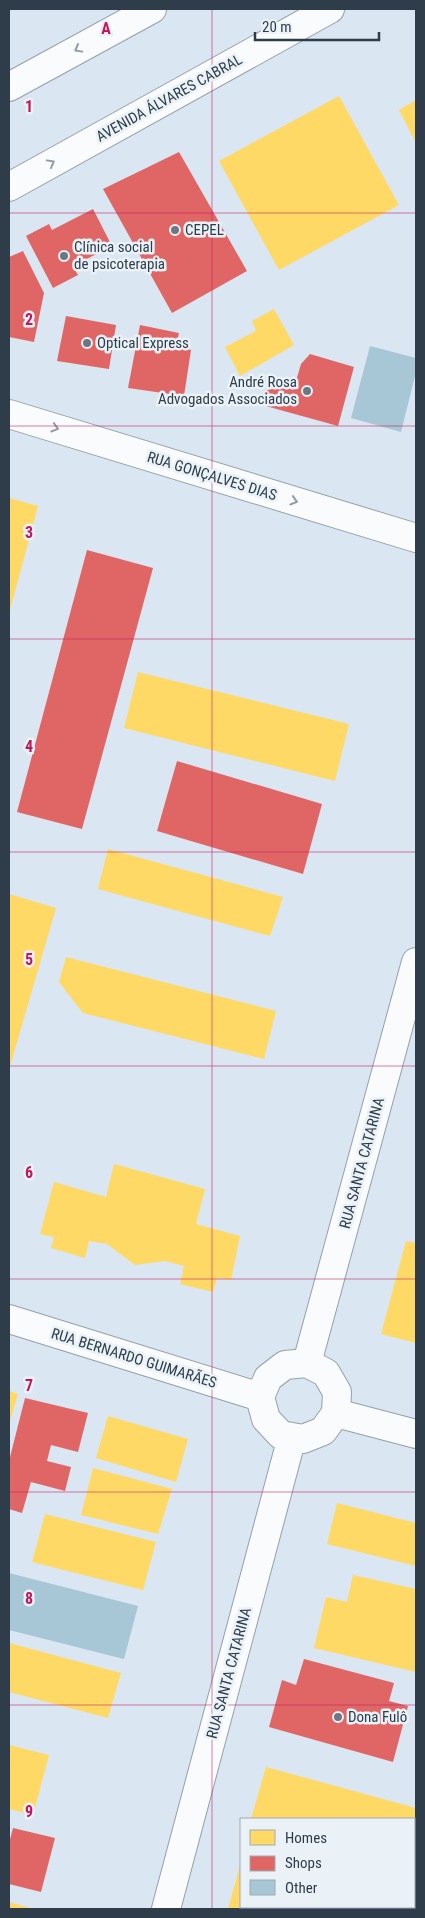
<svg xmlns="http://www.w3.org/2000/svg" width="425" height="1918" viewBox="0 0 425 1918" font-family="'Roboto Condensed',sans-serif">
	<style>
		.homes { fill: #ffd966 }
		.shops { fill: #e06666 }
		.building { fill: #a7c7d6 }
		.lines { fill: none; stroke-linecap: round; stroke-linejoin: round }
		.minor-casing { stroke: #94a0aa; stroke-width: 30 }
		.tertiary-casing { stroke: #94a0aa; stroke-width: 30 }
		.minor { stroke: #f9fbfd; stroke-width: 28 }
		.tertiary { stroke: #f9fbfd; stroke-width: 28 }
		.oneway { stroke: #949ca4 }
		.grid { fill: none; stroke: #c2185b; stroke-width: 1; stroke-opacity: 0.55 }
		.poi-dot { fill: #6b7884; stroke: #eaf2f8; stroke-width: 2 }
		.labels { text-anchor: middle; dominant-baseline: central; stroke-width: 5; stroke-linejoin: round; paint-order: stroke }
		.street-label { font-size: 15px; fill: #2f3d4a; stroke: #eaf2f8 }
		.poi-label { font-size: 15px; fill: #2f3d4a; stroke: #eaf2f8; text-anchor: start }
		.grid-label { font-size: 16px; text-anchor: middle; font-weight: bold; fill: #c2185b; stroke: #eaf2f8; stroke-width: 5; stroke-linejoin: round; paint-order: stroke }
	</style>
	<rect width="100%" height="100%" fill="#dae6f1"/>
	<path class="homes" d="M339 96 399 205 279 270 219 161Z
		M416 100V143L399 110Z
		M274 309 294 345 240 376 225 347 256 331 252 321Z
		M9 498 38 506 9 614Z
		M138 672 349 724 335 781 124 728Z
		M108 849 283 897 270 936 98 889Z
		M9 894 56 908 9 1070Z
		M66 957 276 1011 264 1059 83 1013 59 982Z
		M114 1164 205 1189 196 1224 240 1236 231 1280 217 1278 213 1292 180 1284 184 1266 165 1261 135 1265 107 1244 89 1241 85 1258 51 1248 54 1237 40 1234 54 1182 106 1197Z
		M406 1241 416 1243V1343L381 1334Z
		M9 1391 18 1394 9 1425Z
		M108 1416 188 1439 176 1482 96 1458Z
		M93 1468 172 1489 158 1534 81 1515Z
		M337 1503 416 1523V1566L327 1544Z
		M45 1514 156 1542 143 1590 32 1562Z
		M353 1575 416 1589V1672L314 1648 326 1597 347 1602Z
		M9 1643 121 1673 108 1718 9 1692Z
		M9 1745 49 1755 33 1815 9 1809Z
		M266 1767 416 1808V1876L414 1875V1819H251Z
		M241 1862V1907H358V1909H228Z
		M9 1902 34 1909H9Z"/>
	<path class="shops" d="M179 152 247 271 172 313 103 189Z
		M93 209 112 246 73 266 78 275 53 288 26 236 49 224 52 230Z
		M23 251 44 293 34 342 9 337V257Z
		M66 316 116 325 109 369 57 361Z
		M140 325 179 333 176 346 191 350 184 396 128 388Z
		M310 354 354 367 338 426 251 402 283 379 296 381 301 364Z
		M87 550 153 568 82 829 17 812Z
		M177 761 322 804 303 874 157 831Z
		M25 1398 88 1413 78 1452 51 1445 47 1461 71 1467 65 1491 31 1482 22 1513 9 1509V1461Z
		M304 1659 394 1683 389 1701 408 1706 393 1762 269 1727 282 1680 296 1685Z
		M13 1828 55 1838 41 1892 9 1884V1843Z"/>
	<path class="building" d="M370 346 416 358V372L401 432 351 418Z
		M9 1573 138 1606 124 1659 9 1630Z"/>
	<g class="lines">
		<defs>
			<path id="minor" d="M9 1319 260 1397
				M307 1363 416 962
				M307 1363 326 1373 337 1392 336 1413 323 1431 303 1439 281 1435 266 1419 260 1397 268 1378 285 1365Z
				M336 1413 416 1434
				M166 1909 292 1437"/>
			<path id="tertiary" d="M9 87 152 9
				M9 187 330 9
				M9 414 416 538"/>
		</defs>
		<use href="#minor" class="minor-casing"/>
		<use href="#tertiary" class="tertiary-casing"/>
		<use href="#minor" class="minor"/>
		<use href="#tertiary" class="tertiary"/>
	</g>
	<defs><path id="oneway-chevron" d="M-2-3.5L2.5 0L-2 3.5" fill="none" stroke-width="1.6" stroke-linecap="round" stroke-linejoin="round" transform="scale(1.25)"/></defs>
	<g class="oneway">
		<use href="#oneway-chevron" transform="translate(78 49) rotate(151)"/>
		<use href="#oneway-chevron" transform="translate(51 163) rotate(-29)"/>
		<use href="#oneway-chevron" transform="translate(55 428) rotate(17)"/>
		<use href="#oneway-chevron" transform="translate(294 501) rotate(17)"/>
	</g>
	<path class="grid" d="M212 9V1909M9 213H416M9 426H416M9 639H416M9 852H416M9 1066H416M9 1279H416M9 1492H416M9 1705H416"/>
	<g class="poi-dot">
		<circle cx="175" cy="230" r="5"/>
		<circle cx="64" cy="256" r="5"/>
		<circle cx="87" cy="343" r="5"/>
		<circle cx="307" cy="391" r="5"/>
		<circle cx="338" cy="1717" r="5"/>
	</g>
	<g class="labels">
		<g class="street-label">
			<text transform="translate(169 98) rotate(-29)">AVENIDA ÁLVARES CABRAL</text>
			<text transform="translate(212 476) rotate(17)">RUA GONÇALVES DIAS</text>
			<text transform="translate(362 1163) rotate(-75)">RUA SANTA CATARINA</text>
			<text transform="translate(134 1358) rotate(17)">RUA BERNARDO GUIMARÃES</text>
			<text transform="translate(229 1673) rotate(-75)">RUA SANTA CATARINA</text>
		</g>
		<g class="poi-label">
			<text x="185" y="230">CEPEL</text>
			<text x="74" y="247">Clínica social<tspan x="74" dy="17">de psicoterapia</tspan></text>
			<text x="97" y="343">Optical Express</text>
			<text x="297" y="382" text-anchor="end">André Rosa<tspan x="297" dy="17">Advogados Associados</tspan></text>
			<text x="348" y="1717">Dona Fulô</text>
		</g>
	</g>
	<g class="grid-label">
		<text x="106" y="34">A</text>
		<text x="29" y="112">1</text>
		<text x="29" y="325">2</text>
		<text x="29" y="538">3</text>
		<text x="29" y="752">4</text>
		<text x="29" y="965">5</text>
		<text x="29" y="1178">6</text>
		<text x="29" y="1391">7</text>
		<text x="29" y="1604">8</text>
		<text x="29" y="1817">9</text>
	</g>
	<rect width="425" height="1918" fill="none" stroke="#2f3d4a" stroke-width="20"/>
	<rect x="240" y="1818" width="175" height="90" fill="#eaf2f8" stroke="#9faab2"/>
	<rect x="250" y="1830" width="25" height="15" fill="#ffd966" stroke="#9faab2"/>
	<text x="285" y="1843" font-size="15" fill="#2f3d4a">Homes</text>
	<rect x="250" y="1856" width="25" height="15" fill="#e06666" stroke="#9faab2"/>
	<text x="285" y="1868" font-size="15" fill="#2f3d4a">Shops</text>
	<rect x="250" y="1880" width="25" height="15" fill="#a7c7d6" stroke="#9faab2"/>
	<text x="285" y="1893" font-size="15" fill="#2f3d4a">Other</text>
	<path d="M255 32v8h124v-8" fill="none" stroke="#2f3d4a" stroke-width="2.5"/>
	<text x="262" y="32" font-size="15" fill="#2f3d4a" stroke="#eaf2f8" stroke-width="4" paint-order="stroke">20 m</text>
</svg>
